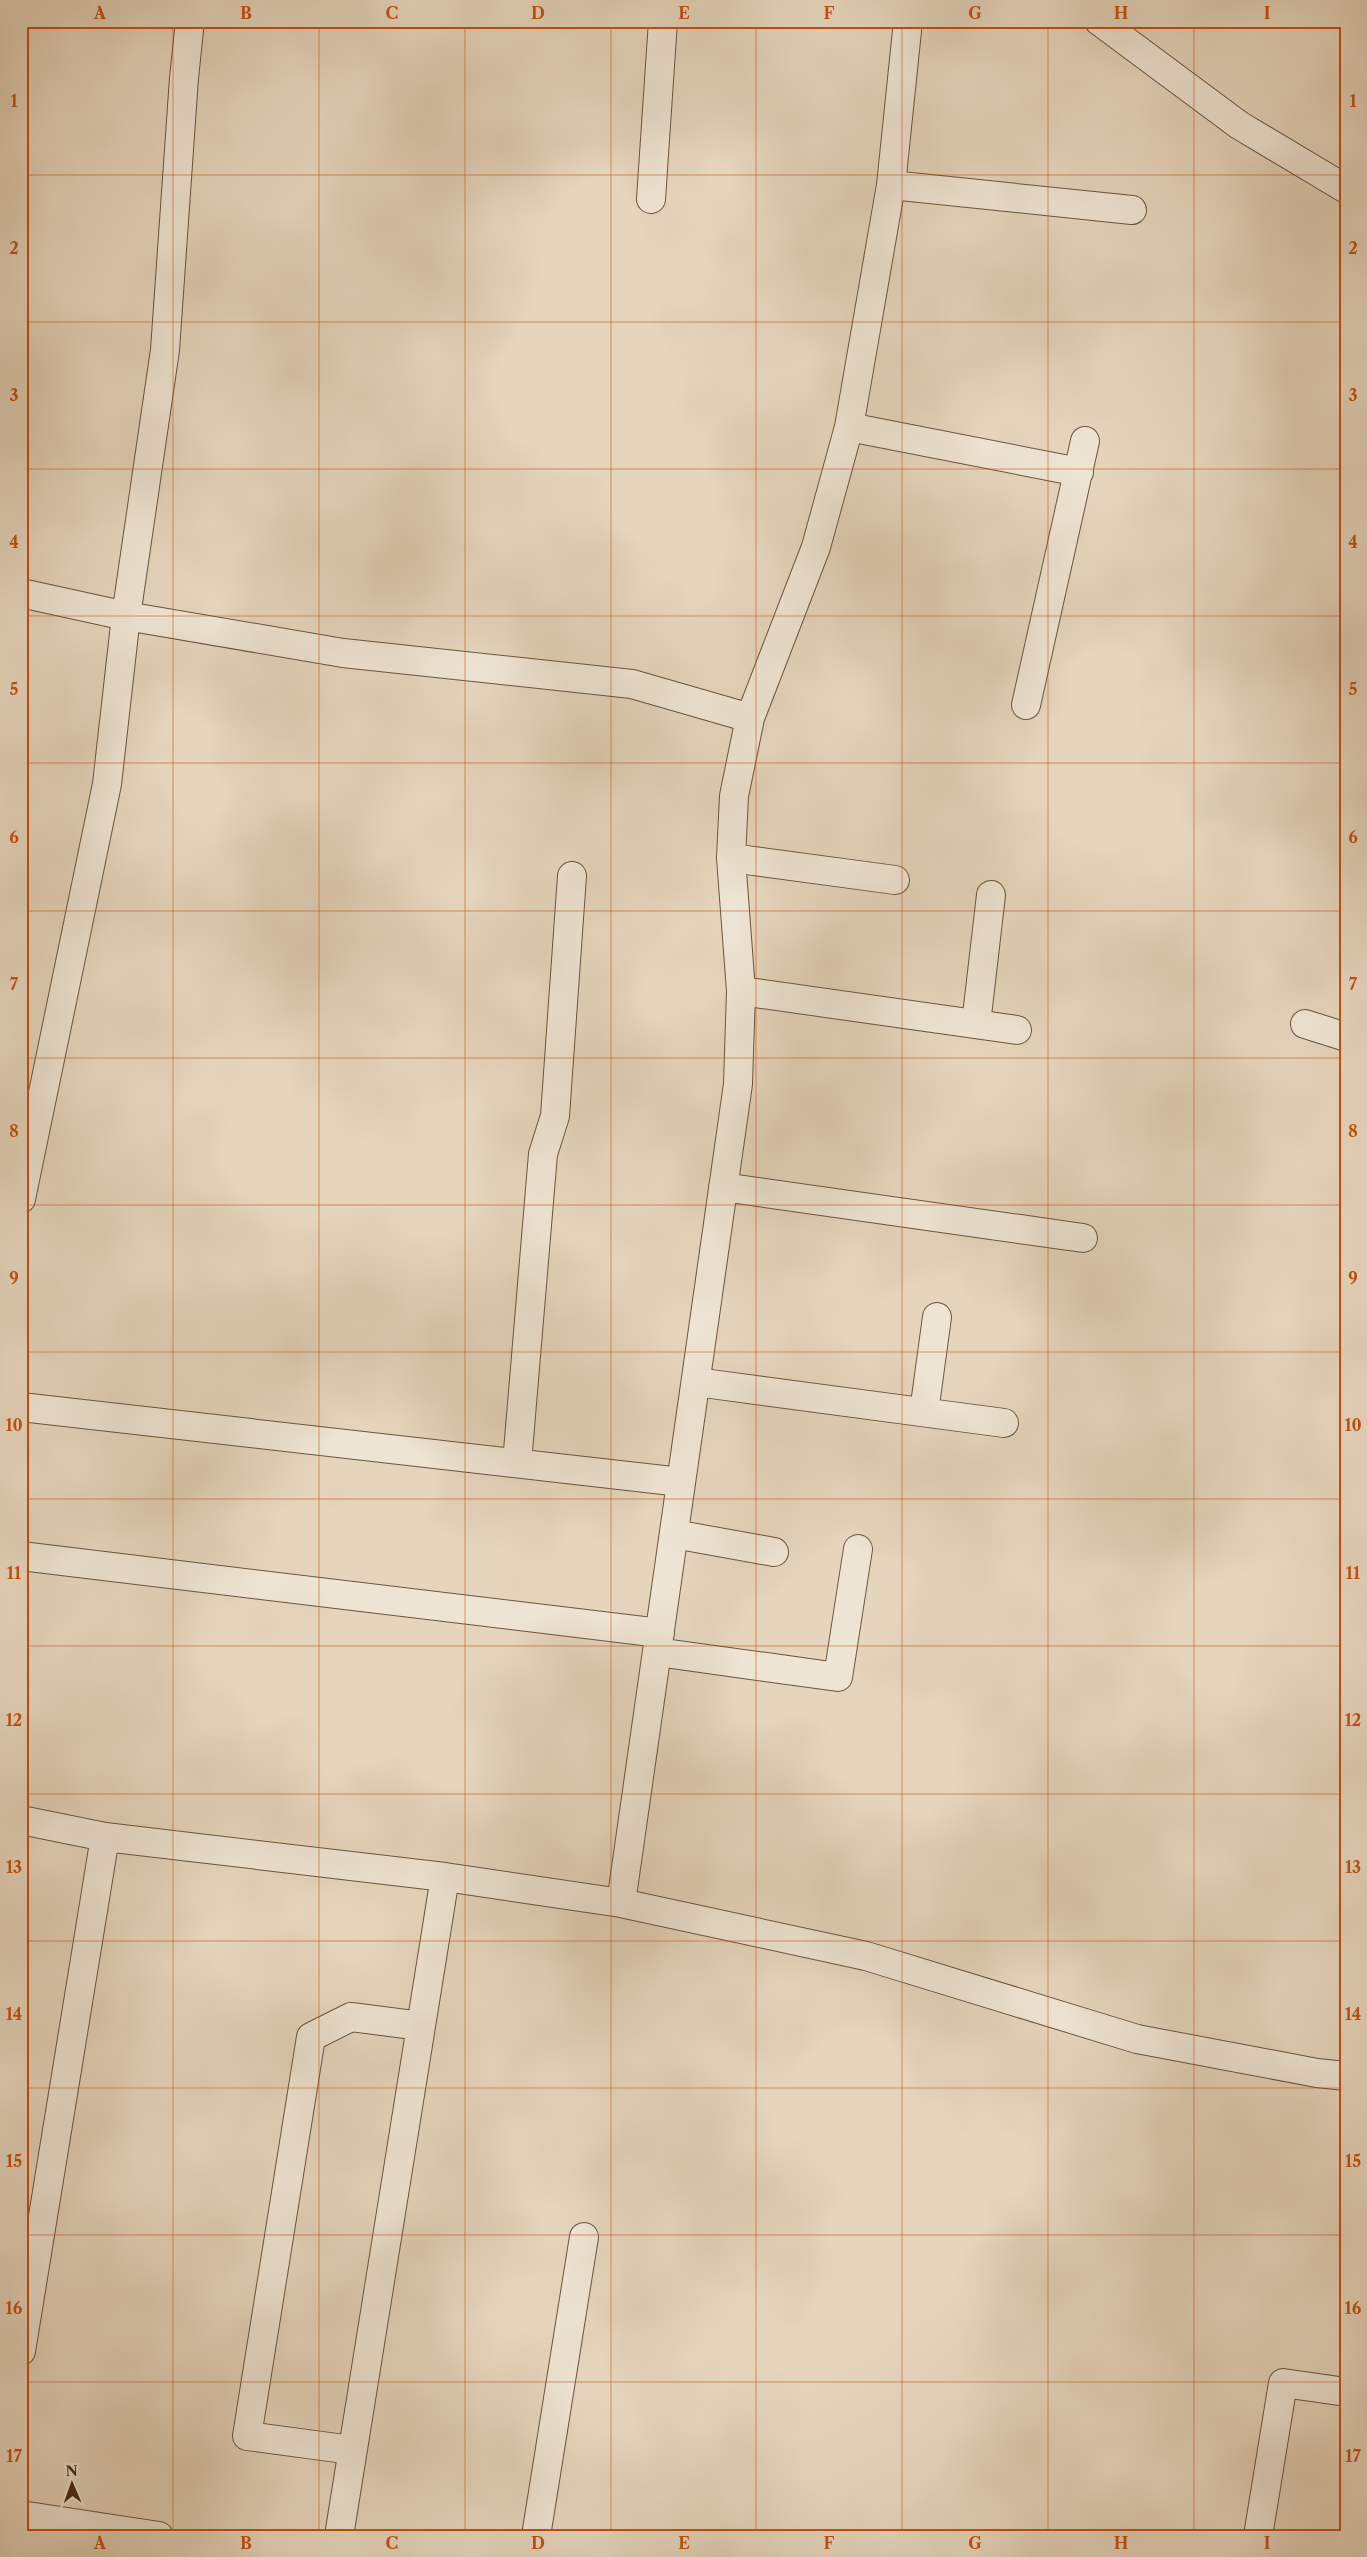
<svg xmlns="http://www.w3.org/2000/svg" width="1367" height="2557" viewBox="0 0 1367 2557" font-family="'Libre Caslon Text',serif">
	<style>
		.lines { fill: none; stroke-linecap: round; stroke-linejoin: round }
		.minor-casing { stroke: #6c543e; stroke-width: 30 }
		.minor { stroke: #eee4d3; stroke-width: 28 }
		.grid { fill: none; stroke: #c74f0e; stroke-width: 1; stroke-opacity: 0.55 }
		.neatline { fill: none; stroke: #c74f0e; stroke-width: 2 }
		.grid-label { font-size: 16px; text-anchor: middle; font-weight: bold; fill: #c74f0e }
	</style>
	<rect width="100%" height="100%" fill="#e5d5bc"/>
	<filter id="stains"><feTurbulence type="fractalNoise" baseFrequency=".004" numOctaves="4"/><feColorMatrix values="0 0 0 0 .2 0 0 0 0 .09 0 0 0 0 .02 0 0 0 .5 -.17"/></filter>
	<radialGradient id="worn" r=".72"><stop offset=".6" stop-color="#630" stop-opacity="0"/><stop offset="1" stop-color="#630" stop-opacity=".3"/></radialGradient>
	<g class="lines">
		<defs>
			<path id="minor" d="M1099 21 1239 125 1346 189
				M891 185 1132 210
				M651 199 663 21
				M849 427 1079 472
				M21 593 126 616 343 653 632 684 750 718
				M1026 705 1085 441
				M731 858 895 880
				M741 991 1017 1030
				M976 1024 991 895
				M1305 1024 1346 1037
				M723 1187 1083 1238
				M21 1199 107 784 126 616 165 350 184 78 190 21
				M696 1382 1004 1423
				M21 1407 681 1482
				M924 1412 937 1317
				M517 1463 543 1154 555 1116 572 876
				M674 1534 774 1552
				M21 1556 660 1633
				M657 1652 838 1677 858 1549
				M21 1820 105 1837 445 1877 621 1903 866 1956 1137 2039 1317 2073 1346 2076
				M621 1903 738 1084 741 991 731 858 734 796 750 718 816 547 849 427 891 185 908 21
				M21 2351 105 1837
				M352 2450 247 2436 311 2037 351 2017 421 2026
				M21 2515 159 2536
				M339 2536 445 1877
				M536 2536 584 2237
				M1258 2536 1283 2383 1346 2392"/>
		</defs>
		<use href="#minor" class="minor-casing"/>
		<use href="#minor" class="minor"/>
	</g>
	<path class="grid" d="M173 21V2536M319 21V2536M465 21V2536M611 21V2536M756 21V2536M902 21V2536M1048 21V2536M1194 21V2536M21 175H1346M21 322H1346M21 469H1346M21 616H1346M21 763H1346M21 911H1346M21 1058H1346M21 1205H1346M21 1352H1346M21 1499H1346M21 1646H1346M21 1794H1346M21 1941H1346M21 2088H1346M21 2235H1346M21 2382H1346"/>
	<rect width="1367" height="2557" fill="none" stroke="#e5d5bc" stroke-width="55"/>
	<g transform="translate(72 2484) rotate(358)" stroke="#eee4d3" stroke-width="4" paint-order="stroke">
	<path d="M0-4L9 19L0 12L-9 19Z" fill="#432914"/>
	<text y="-8" font-size="14" font-weight="bold" text-anchor="middle" fill="#432914">N</text>
	</g>
	<rect x="28" y="28" width="1312" height="2502" class="neatline"/>
	<g class="grid-label">
		<text x="100" y="19">A</text>
		<text x="246" y="19">B</text>
		<text x="392" y="19">C</text>
		<text x="538" y="19">D</text>
		<text x="684" y="19">E</text>
		<text x="829" y="19">F</text>
		<text x="975" y="19">G</text>
		<text x="1121" y="19">H</text>
		<text x="1267" y="19">I</text>
		<text x="14" y="107">1</text>
		<text x="1353" y="107">1</text>
		<text x="14" y="254">2</text>
		<text x="1353" y="254">2</text>
		<text x="14" y="401">3</text>
		<text x="1353" y="401">3</text>
		<text x="14" y="548">4</text>
		<text x="1353" y="548">4</text>
		<text x="14" y="695">5</text>
		<text x="1353" y="695">5</text>
		<text x="14" y="843">6</text>
		<text x="1353" y="843">6</text>
		<text x="14" y="990">7</text>
		<text x="1353" y="990">7</text>
		<text x="14" y="1137">8</text>
		<text x="1353" y="1137">8</text>
		<text x="14" y="1284">9</text>
		<text x="1353" y="1284">9</text>
		<text x="14" y="1431">10</text>
		<text x="1353" y="1431">10</text>
		<text x="14" y="1579">11</text>
		<text x="1353" y="1579">11</text>
		<text x="14" y="1726">12</text>
		<text x="1353" y="1726">12</text>
		<text x="14" y="1873">13</text>
		<text x="1353" y="1873">13</text>
		<text x="14" y="2020">14</text>
		<text x="1353" y="2020">14</text>
		<text x="14" y="2167">15</text>
		<text x="1353" y="2167">15</text>
		<text x="14" y="2314">16</text>
		<text x="1353" y="2314">16</text>
		<text x="14" y="2462">17</text>
		<text x="1353" y="2462">17</text>
		<text x="100" y="2549">A</text>
		<text x="246" y="2549">B</text>
		<text x="392" y="2549">C</text>
		<text x="538" y="2549">D</text>
		<text x="684" y="2549">E</text>
		<text x="829" y="2549">F</text>
		<text x="975" y="2549">G</text>
		<text x="1121" y="2549">H</text>
		<text x="1267" y="2549">I</text>
	</g>
	<rect width="100%" height="100%" filter="url(#stains)"/>
	<rect width="100%" height="100%" fill="url(#worn)"/>
</svg>
